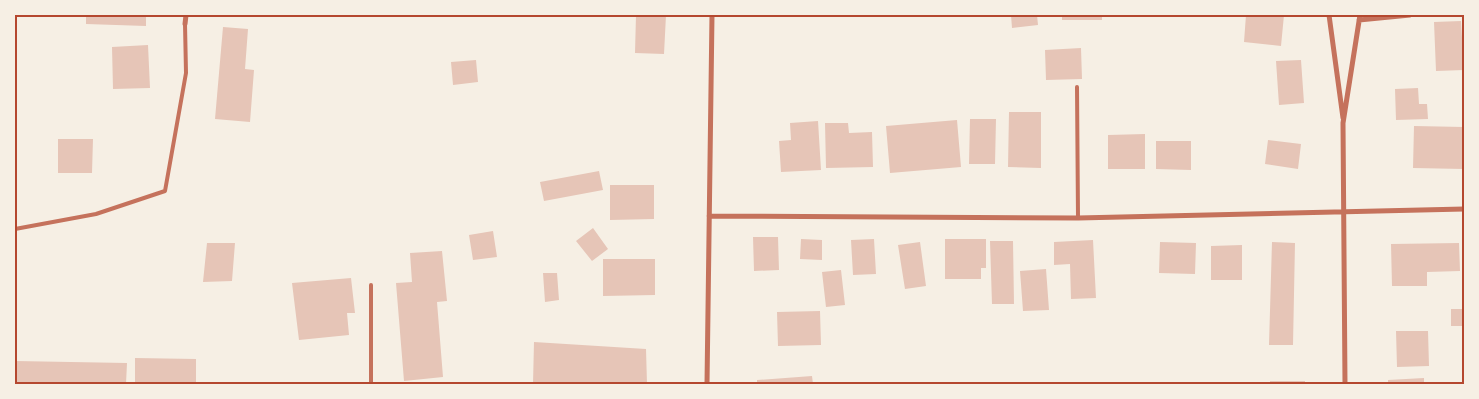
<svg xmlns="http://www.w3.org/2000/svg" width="1479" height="399" viewBox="0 0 1479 399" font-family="'Golos Text',sans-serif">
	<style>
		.building { fill: #e6c5b7 }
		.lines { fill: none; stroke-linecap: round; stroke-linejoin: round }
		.service { stroke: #c5725c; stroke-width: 4 }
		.minor { stroke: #c5725c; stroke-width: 5 }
		.neatline { fill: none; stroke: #b5482f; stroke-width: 2 }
	</style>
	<rect width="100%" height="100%" fill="#f6efe4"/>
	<path class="building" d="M86 15H146V26L86 24Z
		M636 15H666L664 54 635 53Z
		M1011 15H1037L1038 25 1012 28Z
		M1062 15H1102V20H1062Z
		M1246 15H1284L1281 46 1244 42Z
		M1461 21 1464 70 1436 71 1434 22Z
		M223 27 248 29 245 69 254 70 250 122 215 119Z
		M148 45 150 88 113 89 112 47Z
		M1081 48 1082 79 1046 80 1045 50Z
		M476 60 478 82 453 85 451 62Z
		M1301 60 1304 103 1279 105 1276 61Z
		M1418 88 1419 104H1427L1428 119 1396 120 1395 89Z
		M1009 112H1041V168L1008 167Z
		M970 119H996L995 164H969Z
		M957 120 961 167 890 173 886 126Z
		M818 121 821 170 781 172 779 141 791 140 790 123Z
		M825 123H848L849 133 872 132 873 167 826 168Z
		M1414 126 1464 127V169L1413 168Z
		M1145 134V169H1108V135Z
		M58 139H93L92 173H58Z
		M1268 140 1301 144 1298 169 1265 164Z
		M1156 141H1191V170L1156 169Z
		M599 171 603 190 544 201 540 182Z
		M610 185H654V219L610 220Z
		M593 228 608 249 592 261 576 241Z
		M493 231 497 257 473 260 469 235Z
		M753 237H778L779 270 754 271Z
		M801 239 822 240V260L800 259Z
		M874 239 876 274 853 275 851 240Z
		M945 239H986V268H981V279H945Z
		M1093 240 1096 298 1071 299 1070 264 1054 265V242Z
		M990 241H1013L1014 304H992Z
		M920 242 926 286 905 289 898 245Z
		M1160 242 1196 243 1195 274 1159 273Z
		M1272 242 1295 243 1293 345H1269Z
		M207 243H235L232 281 203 282Z
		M1459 243 1460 271 1427 272V286H1392L1391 244Z
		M1242 245V280H1211V246Z
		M442 251 447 301 437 302 443 377 404 381 396 283 412 282 410 253Z
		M603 259H655V295L603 296Z
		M1046 269 1049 310 1023 311 1020 271Z
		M841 270 845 305 826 307 822 272Z
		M543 273H557L559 300 545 302Z
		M351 278 355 313H347L349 335 299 340 292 283Z
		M1451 309H1464V326H1451Z
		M820 311 821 345 778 346 777 312Z
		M1396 331H1428L1429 366 1397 367Z
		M534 342 646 349 647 384H533Z
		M135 358 196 359V384H135Z
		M15 361 127 363 126 384H15Z
		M812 376 813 384H757V380Z
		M1424 378V384H1388V380Z
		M1270 381H1305V384H1270Z"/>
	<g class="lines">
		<path class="service" d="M1077 87 1078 218
			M15 229 96 214 165 191 186 73 185 24
			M371 384V285"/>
		<path class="minor" d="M1329 15 1343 118
			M1359 20 1410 15
			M185 24 186 15
			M709 216 1078 218 1464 209
			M707 384 712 15
			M1345 384 1343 123 1360 15"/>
	</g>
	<rect width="1479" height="399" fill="none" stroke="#f6efe4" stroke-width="32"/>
	<rect x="16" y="16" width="1447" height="367" class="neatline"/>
</svg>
